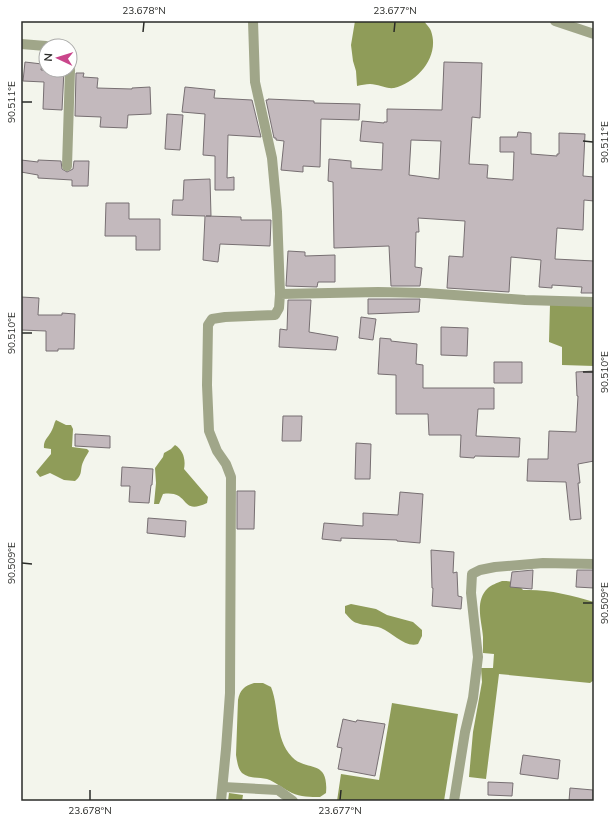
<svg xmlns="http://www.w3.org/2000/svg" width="615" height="822" viewBox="0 0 615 822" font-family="Mulish,sans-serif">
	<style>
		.water { fill: #8f9c59 }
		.building { fill: #c3b9bd; stroke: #776f72; fill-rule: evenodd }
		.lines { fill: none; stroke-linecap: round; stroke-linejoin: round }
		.street { stroke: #a0a689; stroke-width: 10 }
		.ticks { fill: none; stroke: #2a2b28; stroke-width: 1.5 }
		.neatline { fill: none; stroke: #2a2b28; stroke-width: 1.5 }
		.ticks-label { font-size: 10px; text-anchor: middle; fill: #2a2b28 }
	</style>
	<rect width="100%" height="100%" fill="#f3f5ec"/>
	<path class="water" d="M355 21H424C426 24 430 28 431 31 440 56 418 82 394 88 386 89 378 84 370 84 366 84 361 85 357 86L356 71 353 61 351 45Z
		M550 304 594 306V366L562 365V347L549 342Z
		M56 420 66 425H71L73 429 72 447 87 449 89 451C87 455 85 457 84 460 79 469 84 474 75 481L64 480 50 473 40 477 36 472 51 454V449L44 448C43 440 49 437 52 430 54 426 54 423 56 420Z
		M175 445C183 450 186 459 184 469L208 497 207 503C179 516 191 490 163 494L159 504H154L156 483 155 468 163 457 164 453 171 449Z
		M502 581C512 581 517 582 523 590 547 589 572 595 594 602V680L590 683 499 674 486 779 469 777 473 732 482 682 481 668H493L494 654 483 653C483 648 483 643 483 637 482 622 474 601 488 588 491 585 497 583 502 581Z
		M351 604 376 609 387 615 413 622 422 630V636L418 644C405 648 393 633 381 628 373 625 365 626 357 623 352 622 348 616 345 613V606Z
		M254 683H263L271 687C280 710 274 738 292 757 306 772 329 758 326 793L320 797C311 797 300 797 292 793 283 789 276 782 267 779 259 777 249 779 242 773 238 769 237 761 236 755L238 700C240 690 244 686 254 683Z
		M392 703 458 714 444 801H337L341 774 379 780Z
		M229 793 243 795 242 801H228Z"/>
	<path class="building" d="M25 62 42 64 41 70H64L62 110 43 109 44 82 23 81Z
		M444 62 482 63 480 118 472 117 469 164 488 165 487 178 513 180 514 152H500V137H517L518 132 531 133V154L557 156V154H559V133L585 134 583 176 594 177V201L584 200 583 230 557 228 555 259 594 261V293H581L582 287 552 285V288L539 287 541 260 511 257 509 292 447 288 449 256 463 257 465 221 418 218 419 232H416L415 267 422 268 420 286H391L389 246 334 248 333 182 328 181 329 159 351 161V168L382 170 383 143 360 141 362 121 384 123V122H387V109L442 110ZM411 140 441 141 439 179 409 175Z
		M76 73H84L83 77 98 78 97 88 132 89V88L150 87 151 114 128 115 127 128 100 127 101 117 75 116Z
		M185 87 215 90 214 98 252 100 261 137 228 135 227 178 234 177V190H215V156L203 155 205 114 182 112Z
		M268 99 314 101V103L360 104 359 120 321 119 320 167 303 166V172L281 170 284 141 276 140V138H274L266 100H268Z
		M167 114 183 115 180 150 165 149Z
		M21 160 38 162V160L61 161 62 169 67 172 73 169 74 161H89L88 186H72V180L38 178V175L21 172Z
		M210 179 211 216H206L241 217V220H271L270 246 220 244 218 262 203 260 205 216 172 215 173 200H183L184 180Z
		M106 203H129V219H160V250H136V236H105Z
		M288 251 305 252V256L335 255V282H318L317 287 286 286Z
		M21 297 39 298 38 315H62V313L75 314 74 349H58V351H46V331L21 330Z
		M368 299H420L419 312 368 314Z
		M288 300H311L309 332 338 337 336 350 279 347 280 329 287 330Z
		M361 317 376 319 373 340 359 338Z
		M441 327 468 328 467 356 441 355Z
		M380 338 391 339V341L417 344 416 364 423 365V388H494V409H478L476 436 520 438 519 457 475 456 474 458 460 457 461 435H429L428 414H396V375L378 374Z
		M494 362H522V383H494Z
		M594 371V461L578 464 580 483H578L581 519 570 520 566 482 527 481 528 459H548L549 431 576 432 578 396H577L576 372Z
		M283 416H302L301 441H282Z
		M75 434 110 436V448L75 446Z
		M356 443 371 444 370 479H355Z
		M122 467 153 469 152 485H151L149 503 129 502 130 486H121Z
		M237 491H255L254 529H237Z
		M400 492 423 494 420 543 397 541V540L341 538V541L322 539 324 523 363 526V513L398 515Z
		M148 518 186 521 185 537 147 533Z
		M431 550 454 552 453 573 457 572 458 596 462 597 461 609 432 606 433 588H432Z
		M533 570 532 589 510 587 512 572Z
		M577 570H594V588L576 587Z
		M343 719 356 722 357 720 385 724 375 776 338 769 342 748 337 747Z
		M523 755 560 760 558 779 520 774Z
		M488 782 513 783 512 796 488 795Z
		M570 788 593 790V801H569Z"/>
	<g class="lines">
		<path class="street" d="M555 21 594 34
			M21 44 46 46
			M67 166 70 70
			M280 294 378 292 426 293 525 300 594 302
			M223 787 278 790 293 801
			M221 801 226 749 230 693 231 477 226 464 217 451 209 431 207 385 208 325 212 319 225 317 275 315 279 308 280 294 277 212 272 158 255 82 253 21
			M454 801 465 732 473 698 478 657 471 593 472 574 480 570 495 567 543 563 594 564"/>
	</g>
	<path class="ticks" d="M143 32 144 22M394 32 395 22M22 102H32M583 141 593 142M22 333H32M583 372H593M22 563 32 564M583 603H593M90 800V790M340 800 341 790"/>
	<rect width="615" height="822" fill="none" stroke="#ffffff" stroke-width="44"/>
	<g transform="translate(58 58) rotate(274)"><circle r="19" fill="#ffffff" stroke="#aaaaa9"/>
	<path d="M0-3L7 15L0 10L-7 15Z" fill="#ca468b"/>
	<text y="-6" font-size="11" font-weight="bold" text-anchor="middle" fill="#2a2b28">N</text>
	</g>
	<rect x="22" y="22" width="571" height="778" class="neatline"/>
	<g class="ticks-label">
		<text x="144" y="14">23.678°N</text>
		<text x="395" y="14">23.677°N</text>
		<text transform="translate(11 102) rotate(-90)" y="4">90.511°E</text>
		<text transform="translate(604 142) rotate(-90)" y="4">90.511°E</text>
		<text transform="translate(11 333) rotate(-90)" y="4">90.510°E</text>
		<text transform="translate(604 372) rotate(-90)" y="4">90.510°E</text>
		<text transform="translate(11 563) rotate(-90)" y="4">90.509°E</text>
		<text transform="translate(604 603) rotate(-90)" y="4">90.509°E</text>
		<text x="90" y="814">23.678°N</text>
		<text x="340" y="814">23.677°N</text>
	</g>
</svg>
